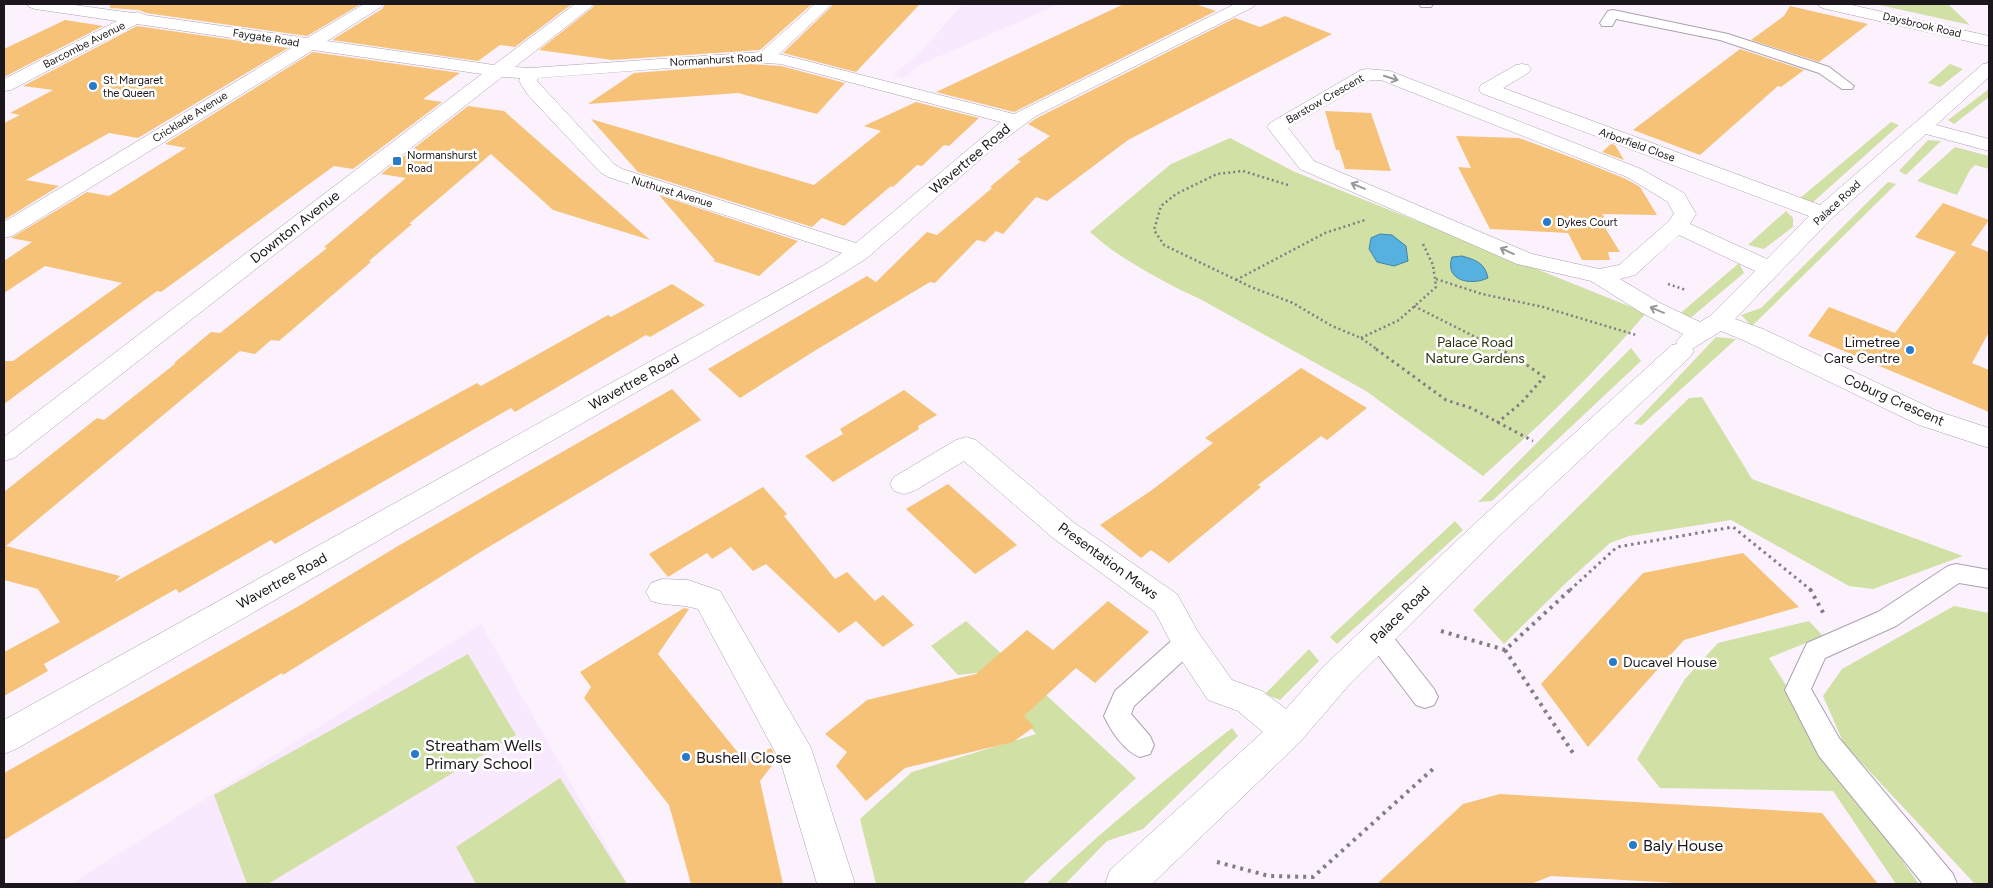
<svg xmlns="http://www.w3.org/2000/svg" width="1993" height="888" viewBox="0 0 1993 888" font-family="Figtree,sans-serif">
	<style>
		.built { fill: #f9e9fe }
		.green { fill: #d1e0a5 }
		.water { fill: #57b1e0; stroke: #4583a5 }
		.building { fill: #f5c278 }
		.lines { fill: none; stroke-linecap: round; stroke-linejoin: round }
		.service-casing { stroke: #aca1af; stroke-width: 2 }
		.minor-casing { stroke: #aca1af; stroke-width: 1 }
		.path-far2 { stroke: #827c84; stroke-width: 2.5; stroke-dasharray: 2 3; stroke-linecap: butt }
		.path-far1 { stroke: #827c84; stroke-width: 3; stroke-dasharray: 2.5 4; stroke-linecap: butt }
		.path { stroke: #827c84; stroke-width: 4; stroke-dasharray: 3 5; stroke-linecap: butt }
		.service { fill: #fff; fill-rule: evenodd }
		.minor { fill: #fff; fill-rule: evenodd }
		.oneway { stroke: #989799 }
		.poi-dot { fill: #277cca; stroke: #fff; stroke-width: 2 }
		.labels { text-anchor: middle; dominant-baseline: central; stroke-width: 5; stroke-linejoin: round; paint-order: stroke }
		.far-street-label { font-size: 11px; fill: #1b171c; stroke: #fff }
		.far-poi-label { font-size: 11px; fill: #1b171c; stroke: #fff; text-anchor: start }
		.street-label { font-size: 14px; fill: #1b171c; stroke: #fff }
		.park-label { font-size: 14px; fill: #2c3410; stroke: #fff }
		.poi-label { font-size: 14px; fill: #1b171c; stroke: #fff; text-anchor: end }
		.near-poi-label { font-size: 16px; fill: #1b171c; stroke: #fff; text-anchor: start }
	</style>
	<rect width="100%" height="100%" fill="#fbf2fe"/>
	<path class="built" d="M963 4H1060L919 65 904 78 893 75 920 52Z
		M481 624 628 884H71Z"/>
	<path class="green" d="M1875 4H1948L1970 25Z
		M1950 64 1963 69 1940 87 1928 83Z
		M1989 89V97L1954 124 1948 120Z
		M1891 122 1899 125 1812 203 1799 199Z
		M1230 138 1295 172 1646 313C1597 371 1540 425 1483 476L1366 391 1200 299C1165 283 1118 258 1090 232L1171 164Z
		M1928 140 1941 141 1906 175 1899 171Z
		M1955 147 1989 156V169L1975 165 1970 170 1957 195 1917 181Z
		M1888 182 1896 184 1752 326 1741 315 1761 308Z
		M1786 211 1793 218V227L1764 249 1748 245Z
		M1739 263 1744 273 1688 320 1676 317Z
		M1716 337 1736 339 1642 425 1634 424Z
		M1631 348 1641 361 1492 501 1478 502Z
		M1702 397 1752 479 1963 556 1873 589 1849 586 1731 520 1629 536 1610 543 1567 582 1504 644 1473 610 1689 398Z
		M1455 521 1463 530 1337 644 1330 637Z
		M1954 606 1989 613V884H1975L1844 744 1823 696 1842 669Z
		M966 621 1136 778 1022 884H876L860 819 912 772 1036 734 984 672 958 675 931 646Z
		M1809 621 1823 636 1769 658 1852 791 1919 884H1896L1833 791 1660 788 1637 759 1685 679 1718 643Z
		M1309 649 1319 661 1280 700 1265 694Z
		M468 654 516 735 268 884H247L214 795Z
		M1232 728 1238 736 1143 829 1107 841 1065 884H1046C1105 828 1168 777 1232 728Z
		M560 778 627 884H476L456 847Z"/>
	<path class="water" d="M1380 234 1392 235 1406 246 1408 261 1394 266 1377 262 1369 249 1371 238Z
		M1462 256C1476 260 1485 263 1488 278 1471 286 1444 281 1452 257Z"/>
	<path class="building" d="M110 4H361L307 36 146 13 139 10 110 8Z
		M385 4H572L515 47 500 45 478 61 332 40 382 9Z
		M595 4H812L760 50 612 60 539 50 592 8Z
		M834 4H920L856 72 783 53Z
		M1124 4H1195L1216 11 1014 112 936 92Z
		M1790 6 1868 24 1819 62 1751 40 1784 16Z
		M1285 16 1332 34 1128 140 1047 201 1036 197 1003 234 996 231 985 242 977 240 935 283 930 282 816 350 740 398 708 369 867 276 876 282 927 232 937 235 992 188 990 187 1021 161 1017 160 1050 136 1028 124 1037 118 1235 18 1260 27Z
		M65 20 103 26 4 77V49Z
		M137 26 288 48 138 138 109 133 26 180 59 186 4 220V123L20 115 10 113 53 90 23 86Z
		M1740 49 1804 70 1781 87 1778 86 1700 155 1633 130Z
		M313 52 460 73 423 99 442 102 353 169 334 166 161 292 157 291 4 404V361H13L122 283 45 266 4 293V261L32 242 11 238 87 192 109 196 114 193 186 148 165 144Z
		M750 64 781 66 845 83 817 114 738 93 588 104 634 73Z
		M916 102 979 118 949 146 944 145 922 166 917 165 893 187 891 186 844 226 822 218 812 227 638 172 591 119 814 185 881 131 864 126Z
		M468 106 504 111 650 240 553 210 491 154 423 212 409 224H412L369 261 371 262 279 341 271 340 255 354 240 351 6 546 120 576 115 582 477 383 481 386 608 315 611 317 672 284 705 305 650 337 646 335 515 412 511 408 275 544 271 540 179 593 176 589 44 664 48 671 4 696V652L60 622 38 589 4 580V492L97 418 104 420 176 363H174L211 332 220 333 327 248 324 247 406 178 381 174Z
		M1325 111 1371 113 1391 171 1345 169 1339 150H1336Z
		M1456 136 1519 138 1589 164 1626 179 1640 187 1657 215 1602 214 1610 225 1604 226 1620 252H1608L1610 260H1582L1568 233 1490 229 1458 167 1471 168Z
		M1611 144 1615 145 1624 160 1602 152Z
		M659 195 798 241 759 276 713 261 715 260Z
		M1943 203 1989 220 1971 245 1989 252V332L1972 363 1989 370V412L1808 336 1829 307 1895 333 1956 252 1915 237Z
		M1301 368 1367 408 1327 440 1321 436 1258 485 1261 487 1169 563 1151 550 1141 558 1100 525 1152 490 1213 443 1205 438Z
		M672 389 701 420 482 551 283 675 282 673 4 840V773L299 606 398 546Z
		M904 390 937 415 918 426 919 429 833 482 805 456 843 434 840 429Z
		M948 484 1017 545 975 574 906 509Z
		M763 487 787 514 784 516 835 579 847 572 875 601 883 595 914 625 883 647 856 621 839 633 766 564 753 571 731 547 712 559 707 553 668 577 649 554Z
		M1743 553 1799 607 1684 640 1588 747 1541 684 1643 573Z
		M1108 601 1149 632 1095 683 1076 668 1024 716 1034 727 1013 742 905 768 866 801 836 766 847 752 825 734 867 700 976 674 1027 630 1053 650Z
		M684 608 689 609 658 654 744 760 771 748 777 759 760 781 783 884H691L669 805 584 698 591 687 580 672Z
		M1500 794 1822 813 1878 884H1695L1551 876 1531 884H1377L1463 804Z"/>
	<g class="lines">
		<defs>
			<path id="service" d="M1419 4H1433L1431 7H1421Z
				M1613 10 1728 34 1829 67 1854 86 1852 89H1842L1819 73 1720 40 1616 19 1612 26H1602L1600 23 1608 11Z
				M1956 564 1989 570V588L1959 583 1896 626 1825 658 1811 689 1839 738 1953 874 1957 884H1923L1819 756 1785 690 1807 643 1878 612 1948 566Z
				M1378 626 1387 629 1434 689 1438 697 1434 705 1425 708 1416 705 1369 643 1366 636 1369 629Z
				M1187 632 1196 635 1200 642 1196 649 1134 706 1131 714 1150 736 1154 745 1150 754 1140 757C1124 751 1111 731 1104 716L1115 691 1178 635Z"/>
			<path id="minor" d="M27 4H67L133 13 138 12 145 15 307 38 364 4H383L381 7 327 41 494 65 575 4H593L591 7 515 67 530 68 761 52 815 4H832L779 54 1014 114 1235 4H1255L1253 7 1036 116 998 144 867 258 840 275 16 749 4 754V720L824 265 842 253 608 177 600 172 528 95 519 81 520 78 502 77 14 458 4 461V437L482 74 313 50 12 236 4 238V222L293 47 137 24 11 90 4 91V79L117 21 35 9 29 7ZM750 62 781 64 1001 122 856 243 622 169 614 164 537 81 538 78Z
				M1818 4H1847L1989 36V46L1826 9 1820 7Z
				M1989 63V77L1936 125 1989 139V151L1926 134 1831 219 1735 319 1763 329 1937 411 1989 428V448L1919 425 1745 341 1721 331 1692 349 1694 351 1690 357 1501 534 1348 686 1300 742 1152 884H1105L1110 870 1263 732 1238 711 1208 700 1176 652 1155 612 1053 538 964 461 914 491 904 494 894 491 890 484 894 477 956 440 966 437 976 440 1073 522 1177 594 1198 632 1232 680 1262 691 1286 709 1324 666 1481 518 1672 345 1677 344 1676 342 1683 334 1642 313 1591 281 1517 264 1300 169 1267 127 1270 123 1361 70 1367 69 1390 71 1641 169 1684 193 1696 214 1690 224 1767 259 1809 216 1481 93 1479 89 1481 85 1516 65 1522 64 1528 65 1531 69 1528 73 1503 88 1820 205 1983 64ZM1370 80H1381L1627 177 1668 202 1674 214 1669 221 1619 265 1599 269 1532 254 1314 161 1288 128ZM1679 235 1755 271 1710 316 1700 322 1660 303 1620 279 1635 275Z
				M662 579 688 580 720 591 811 748 855 884H817L781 763 698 609C682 604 666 606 651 601L646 592 651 583Z"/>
		</defs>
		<use href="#service" class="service-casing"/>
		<use href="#minor" class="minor-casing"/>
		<path class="path-far2" d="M1288 185 1243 171 1217 174 1176 194 1161 206 1154 230 1164 245 1251 287 1293 303 1332 326 1361 338 1378 350
			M1436 279 1482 294 1543 307 1636 335
			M1236 280 1325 233 1365 220
			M1668 284 1686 290
			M1414 306 1501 350
			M1361 338 1399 320 1436 287 1433 265 1423 244"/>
		<path class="path-far1" d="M1376 349 1446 400 1471 408 1533 441
			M1497 423 1521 403 1544 377 1517 358 1499 349
			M1570 590 1617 547 1733 527 1811 590"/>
		<path class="path" d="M1810 589 1825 616
			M1441 631 1505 650 1571 589
			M1505 650 1573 753
			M1217 862 1269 876 1313 877 1434 768"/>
		<use href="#service" class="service"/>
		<use href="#minor" class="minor"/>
	</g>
	<defs><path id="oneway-shaft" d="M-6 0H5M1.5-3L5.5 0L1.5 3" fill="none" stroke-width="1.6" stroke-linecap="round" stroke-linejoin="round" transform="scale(1.25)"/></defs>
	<g class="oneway">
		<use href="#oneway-shaft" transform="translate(1391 78) rotate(18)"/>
		<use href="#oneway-shaft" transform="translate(1358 186) rotate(-157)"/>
		<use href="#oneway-shaft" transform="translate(1507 251) rotate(-156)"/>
		<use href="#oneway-shaft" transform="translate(1657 310) rotate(-157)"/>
	</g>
	<g class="poi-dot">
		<circle cx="93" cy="86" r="5"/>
		<rect x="392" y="156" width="10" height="10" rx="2.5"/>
		<circle cx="1547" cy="222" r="5"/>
		<circle cx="1910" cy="350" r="5"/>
		<circle cx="1613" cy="662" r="5"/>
		<circle cx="415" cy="754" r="5"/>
		<circle cx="686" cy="757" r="5"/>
		<circle cx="1633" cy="845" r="5"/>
	</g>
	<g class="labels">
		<g class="far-street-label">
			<text transform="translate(1922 25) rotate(13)">Daysbrook Road</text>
			<text transform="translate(266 38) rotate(9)">Faygate Road</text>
			<text transform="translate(84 45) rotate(-27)">Barcombe Avenue</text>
			<text transform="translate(716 60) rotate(-3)">Normanhurst Road</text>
			<text transform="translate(1325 99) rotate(-30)">Barstow Crescent</text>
			<text transform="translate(190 117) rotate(-32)">Cricklade Avenue</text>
			<text transform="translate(1637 145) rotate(20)">Arborfield Close</text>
			<text transform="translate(672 192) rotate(17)">Nuthurst Avenue</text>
			<text transform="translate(1837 203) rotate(-43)">Palace Road</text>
		</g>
		<g class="far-poi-label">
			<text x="103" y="80">St. Margaret<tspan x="103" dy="13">the Queen</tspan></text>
			<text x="407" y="155">Normanshurst<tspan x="407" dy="13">Road</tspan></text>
			<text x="1557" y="222">Dykes Court</text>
		</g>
		<g class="street-label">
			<text transform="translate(970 159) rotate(-40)">Wavertree Road</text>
			<text transform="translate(295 227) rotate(-38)">Downton Avenue</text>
			<text transform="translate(634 382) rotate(-29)">Wavertree Road</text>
			<text transform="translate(1894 400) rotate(24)">Coburg Crescent</text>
			<text transform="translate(1108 561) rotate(36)">Presentation Mews</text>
			<text transform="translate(282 581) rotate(-29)">Wavertree Road</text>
			<text transform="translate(1400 615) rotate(-44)">Palace Road</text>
		</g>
		<g class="park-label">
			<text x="1475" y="342">Palace Road<tspan x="1475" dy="16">Nature Gardens</tspan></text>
		</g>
		<g class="poi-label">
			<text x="1900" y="342">Limetree<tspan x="1900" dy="16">Care Centre</tspan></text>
			<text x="1623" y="662" text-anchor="start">Ducavel House</text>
		</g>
		<g class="near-poi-label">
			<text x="425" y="745">Streatham Wells<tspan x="425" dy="18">Primary School</tspan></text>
			<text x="696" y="757">Bushell Close</text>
			<text x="1643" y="845">Baly House</text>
		</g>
	</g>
	<rect width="1993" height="888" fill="none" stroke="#1b171c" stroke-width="10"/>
</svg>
